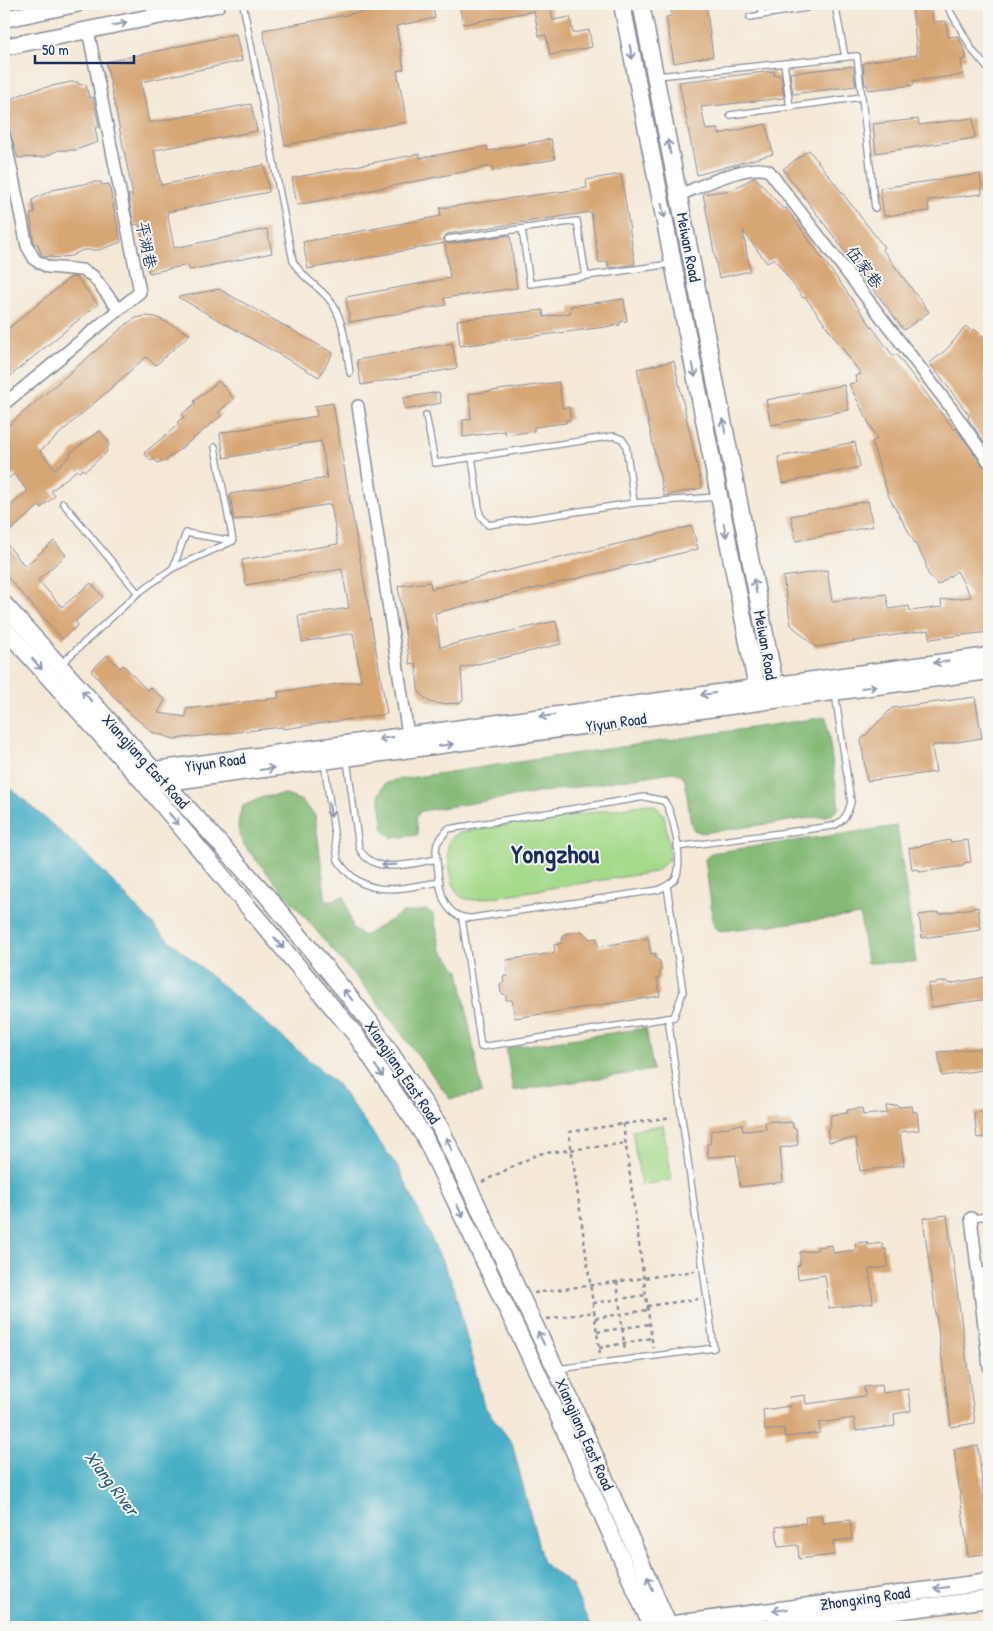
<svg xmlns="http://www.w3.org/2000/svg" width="993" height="1631" viewBox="0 0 993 1631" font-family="'Patrick Hand','LXGW WenKai TC',sans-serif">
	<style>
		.green { fill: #a5da8a; stroke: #608474 }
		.forest { fill: #84ba76; stroke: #50746a }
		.water { fill: #46aec5; stroke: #306e92 }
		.building { fill: #d7a675 }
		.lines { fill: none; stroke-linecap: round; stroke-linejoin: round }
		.lane-casing { stroke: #888c9a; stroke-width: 8 }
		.street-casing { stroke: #888c9a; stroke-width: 14 }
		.secondary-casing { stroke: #888c9a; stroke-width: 19 }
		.path { stroke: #888c9a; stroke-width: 2.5; stroke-dasharray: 4 4; stroke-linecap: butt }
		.lane { stroke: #fff; stroke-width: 5.5 }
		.street { stroke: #fff; stroke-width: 11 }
		.secondary { stroke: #fff; stroke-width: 16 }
		.oneway { stroke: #8d97ae }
		.labels { text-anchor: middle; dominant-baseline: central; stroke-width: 4; stroke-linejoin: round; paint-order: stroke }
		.street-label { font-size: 16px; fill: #1b2f5e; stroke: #f6f6f2 }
		.water-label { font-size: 18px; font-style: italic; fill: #2a5b82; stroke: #f6f6f2 }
		.town-label { font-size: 26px; font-weight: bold; fill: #1b2f5e; stroke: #f6f6f2 }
	</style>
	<rect width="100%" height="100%" fill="#f6f6f2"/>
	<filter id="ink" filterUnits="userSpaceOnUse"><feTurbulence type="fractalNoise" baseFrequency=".02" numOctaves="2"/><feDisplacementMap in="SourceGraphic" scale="10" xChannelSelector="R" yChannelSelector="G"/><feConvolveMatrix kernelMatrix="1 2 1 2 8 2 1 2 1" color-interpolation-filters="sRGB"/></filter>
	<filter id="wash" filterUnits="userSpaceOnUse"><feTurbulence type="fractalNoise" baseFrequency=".0096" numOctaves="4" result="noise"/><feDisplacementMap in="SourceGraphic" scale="20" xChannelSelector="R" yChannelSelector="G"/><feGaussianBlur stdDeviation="1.12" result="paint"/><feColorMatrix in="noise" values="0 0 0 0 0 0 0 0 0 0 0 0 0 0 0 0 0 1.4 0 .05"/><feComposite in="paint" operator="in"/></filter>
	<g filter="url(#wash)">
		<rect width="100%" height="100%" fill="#f5e8d6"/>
		<path class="green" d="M648 804 654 805 664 814 670 853 668 861 655 872 474 900C468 899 463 899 459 895 452 889 445 850 449 841 452 836 457 834 462 832Z
			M663 1125 672 1180 641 1185 632 1130Z"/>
		<path class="forest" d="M826 717 839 808 832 815 702 833 694 830 691 824 685 781 682 775 673 772 421 811 416 817 418 835 393 838 384 831 379 794 385 784 395 780Z
			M284 794 302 801 315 815 326 902 344 896 353 929 364 936 402 913 427 910 433 914 441 949 459 971 482 1093 450 1099 383 1009 246 848C236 833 236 823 243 806L263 797Z
			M897 826 916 962 867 963 860 915 720 931 714 927 705 859 711 853Z
			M646 1028 653 1070 513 1091 506 1048Z"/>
		<path class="water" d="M4 782 91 859 163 935 337 1084 399 1169 454 1287 484 1406 512 1443 543 1563 572 1585 591 1627H4Z"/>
		<g id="blocks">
			<path class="building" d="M407 4H432L435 18 396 26 404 69 397 71 407 122 285 145 263 30Z
				M459 4H550L553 20 570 17 573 33 589 30 592 47 550 55 546 35 539 36 534 11 463 24Z
				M671 4H706L713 56 674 63 666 17 671 16Z
				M912 4H931L933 22 946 21 948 37 958 36 965 50 966 59 961 60 963 75 913 81 914 85 868 90V85H865L863 64 865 62 917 55Z
				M236 34 242 61 141 82 149 123 251 104 257 131 154 150 161 185 264 165 269 192 167 212 174 248 267 229 272 253 189 270 188 265 149 273 139 224 134 225 128 195H133L106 62Z
				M853 66 856 86 793 94 790 73Z
				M774 71V75H781L784 98 701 107 706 130 718 129 719 134 766 124 773 154 697 175 679 82Z
				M71 82H78L79 85 86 84 89 98 93 97 99 127 95 128 98 142 76 150H59L44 157 18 158 9 129 7 114 12 113 9 100 29 91Z
				M973 118 975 138 876 153 873 124 918 119 919 125Z
				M551 139 555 159 493 171 492 166 297 205 292 178 419 154 420 158 487 146 488 151Z
				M809 150 884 247 882 249 929 312 904 330 783 169Z
				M621 174 635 264 609 268 608 261 599 263 591 212 447 234 443 239 448 244 510 235 517 288 444 298 446 305 350 322 346 297 450 278 445 243 308 269 303 242 441 216 440 208 587 188 586 180Z
				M980 174 982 194 928 200 929 211 884 216 880 188Z
				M755 177 783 209 786 208 893 356 896 354 944 417 955 430 956 428 983 466 989 469V632L930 639 929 630 816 647 791 625 783 577 827 570 832 601 886 594 889 609 909 606 910 611 942 607 941 600 971 597 957 571 938 585 928 574 925 561 888 495 872 442 877 439 849 384 857 382 855 376 861 374 814 309 805 297 803 298 774 258 767 263 743 231 750 271 719 278 703 194 731 190Z
				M94 182H101L102 185 109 184 121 242 99 250H83L71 256 51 258V256L45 257 41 254 38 244H34L30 214 35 213 32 200 52 190Z
				M71 277H76L98 304 4 381V332Z
				M219 289 333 353 319 377 178 297Z
				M624 299 627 321 620 322V325L460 346 457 320 543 310 544 317 570 313 571 306Z
				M145 316 156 317 190 334 156 365 146 357 40 451 55 469 71 455 70 453 100 431 109 442 106 453 85 471 83 469 79 472 77 470 51 491 55 496 41 508 40 505 4 536V511L28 491 14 474 9 478 4 472V429L128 323 136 318Z
				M966 326 972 332 974 329 989 341V371L983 375 989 383V449L968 419 969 415 930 363 947 349Z
				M452 343 457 368 361 385 357 360Z
				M674 361 702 488 664 496 637 369Z
				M219 381 234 399 218 412 221 416 164 462 162 460 158 463 154 459 151 461 144 453 179 424 177 422 184 417 182 414 196 403 194 401Z
				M559 382 562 408 569 407 571 419 566 420V423L534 427V431L513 434 505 435V431L463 437V420L471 419 469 394Z
				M844 385 849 410 771 425 766 400Z
				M439 392 441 403 405 410 403 398Z
				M333 403 387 714 283 729V727L174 739 152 732 127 711 91 671 107 655 120 668 123 665 147 690 150 687 165 700 158 713 186 717V709L279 698 278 692 361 681 353 633 302 642 298 616 349 608 342 569 246 585 242 560 338 544 331 504 234 520 230 494 327 478 321 441 224 458 220 433 317 416 315 406Z
				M855 442 860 467 783 483 778 457Z
				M868 501 873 526 796 541 791 516Z
				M692 526 698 549 435 613 440 647 556 621 561 644 461 668 463 699 460 703 440 704 430 702 422 696 418 689 416 663 410 664 398 586 430 582 431 589Z
				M4 541 25 566 54 541 66 555 38 580 62 607 91 583 103 597 75 621 78 625 62 639 4 573Z
				M975 697 982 738 932 746 936 772 867 781 861 740 892 708Z
				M950 840V842L968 840 971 862 963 863 964 866 920 872 919 869 912 870 909 848Z
				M978 907 981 930 922 938 919 915 939 912V914Z
				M582 931 590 939 597 938 598 947 648 938 651 954 655 953 656 959 660 961 661 969 659 973 660 978H657L660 996 515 1018 512 1000H506V995L501 993 500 985 504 982 503 976H508L506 960 555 953 554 945 560 944 564 934Z
				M987 977 989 999 931 1007 928 984 948 981V984Z
				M989 1048V1069L942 1076 938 1052Z
				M898 1105V1107L912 1106 913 1112H917L919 1130 900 1132 904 1165 860 1171 856 1138 829 1142 827 1129 830 1128 831 1115 848 1113 847 1110 862 1108 863 1115 887 1113 886 1106Z
				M989 1111V1136L977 1138 974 1113Z
				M778 1121V1123L792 1122 793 1128H796L798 1145 780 1148 783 1182 740 1187 736 1155 708 1157 707 1144H710L711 1131 742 1124 743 1131 766 1129 765 1122Z
				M947 1215 975 1423 951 1427 923 1218Z
				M867 1242 868 1245 882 1243 883 1249H886L888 1267 869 1269 873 1303 829 1308 825 1275 798 1279 797 1266 800 1265V1252L817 1250V1247L832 1245 833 1253 856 1250 855 1243Z
				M882 1385 883 1393 908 1389 911 1411 894 1414 895 1426 856 1431 854 1418 819 1423 820 1433 785 1437 784 1428 765 1431 763 1410 791 1406 790 1397 805 1395 806 1404 865 1396 864 1387Z
				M978 1446 989 1548 984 1554 968 1556 954 1449Z
				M821 1515 822 1523 850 1520 852 1539 833 1541 835 1555 799 1559 798 1545 778 1547 776 1527 806 1523 805 1517Z"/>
		</g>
	</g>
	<g filter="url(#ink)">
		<use href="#blocks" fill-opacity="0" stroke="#888c9a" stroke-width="1"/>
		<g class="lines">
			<defs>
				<path id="lane" d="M243 4 293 261C301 277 317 285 328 298 345 317 346 349 350 373
					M761 4 762 15
					M835 4 845 57
					M946 4 973 51 989 70
					M750 17 806 8
					M784 63 790 107
					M657 76 857 56 875 208
					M730 115 862 97
					M522 229 530 284 671 264
					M448 239 577 221 586 276
					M426 415 435 463 614 436 622 439 626 445 634 503
					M472 457 480 515 488 525 634 503 717 497
					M173 568 233 541
					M138 593 173 568 186 533 233 541 215 447
					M61 664 138 593 63 503
					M347 760 359 848C374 877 412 863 437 859
					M324 762 338 860C364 901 400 888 440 882
					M645 797 664 801C674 813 684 865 675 879 671 884 664 887 658 890L472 918C437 919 439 877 436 851L437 843 448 829Z
					M677 847 833 826C844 821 848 814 851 802L835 693
					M462 918 481 1047 674 1017 683 992 667 886
					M971 1218 989 1216
					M977 1272 989 1270
					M558 1369 714 1348 668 1018"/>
				<path id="street" d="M4 134 27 246 35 260 48 267 82 270 93 276 118 309
					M679 195C700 187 749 162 769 171L951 408 989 462
					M4 404 140 292 88 30
					M358 406 408 735
					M971 1218 989 1367"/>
				<path id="secondary" d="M622 4 757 688 764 696
					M641 4 775 685 771 695
					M4 19 76 4
					M4 47 217 4
					M4 604 267 896 370 1022 440 1127 572 1403 669 1627
					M4 628 143 782 355 1034 424 1136 556 1411 652 1627
					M150 775 155 770 989 656
					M160 783 989 671
					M659 1626 989 1582
					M772 1627 989 1599"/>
			</defs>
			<use href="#lane" class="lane-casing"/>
			<use href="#street" class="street-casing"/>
			<use href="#secondary" class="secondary-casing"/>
			<path class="path" d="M623 1124 653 1348
				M482 1182 538 1154 626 1143
				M617 1281 625 1352
				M534 1293 695 1271
				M593 1303 646 1295
				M647 1306 698 1299
				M595 1318 648 1310
				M547 1319 594 1312
				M597 1332 650 1324
				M599 1348 651 1338
				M600 1354 569 1132 672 1117"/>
			<use href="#lane" class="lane"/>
			<use href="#street" class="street"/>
			<use href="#secondary" class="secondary"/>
		</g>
		<defs><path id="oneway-shaft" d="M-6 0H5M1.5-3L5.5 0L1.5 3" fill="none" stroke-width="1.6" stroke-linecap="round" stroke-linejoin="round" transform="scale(1.25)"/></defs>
		<g class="oneway">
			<use href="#oneway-shaft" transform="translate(120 24) rotate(-12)"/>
			<use href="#oneway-shaft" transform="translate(631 52) rotate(79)"/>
			<use href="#oneway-shaft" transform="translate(669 147) rotate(-101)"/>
			<use href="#oneway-shaft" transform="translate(663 211) rotate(79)"/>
			<use href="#oneway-shaft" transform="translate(694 370) rotate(79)"/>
			<use href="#oneway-shaft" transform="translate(724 426) rotate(-101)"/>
			<use href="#oneway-shaft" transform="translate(725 530) rotate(79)"/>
			<use href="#oneway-shaft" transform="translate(755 586) rotate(-101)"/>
			<use href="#oneway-shaft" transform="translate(941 662) rotate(172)"/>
			<use href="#oneway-shaft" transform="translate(37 664) rotate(48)"/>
			<use href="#oneway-shaft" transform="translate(869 687) rotate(-8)"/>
			<use href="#oneway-shaft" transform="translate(708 694) rotate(172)"/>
			<use href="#oneway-shaft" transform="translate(87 696) rotate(-132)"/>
			<use href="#oneway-shaft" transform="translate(547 716) rotate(172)"/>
			<use href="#oneway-shaft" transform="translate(386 738) rotate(172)"/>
			<use href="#oneway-shaft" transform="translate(446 745) rotate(-8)"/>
			<use href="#oneway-shaft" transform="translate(267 769) rotate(-8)"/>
			<use href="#oneway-shaft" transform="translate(330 810) rotate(82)"/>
			<use href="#oneway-shaft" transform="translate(174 819) rotate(50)"/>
			<use href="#oneway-shaft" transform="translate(389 865) rotate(178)"/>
			<use href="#oneway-shaft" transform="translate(279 943) rotate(50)"/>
			<use href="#oneway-shaft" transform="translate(348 995) rotate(-130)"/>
			<use href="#oneway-shaft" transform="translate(379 1071) rotate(56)"/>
			<use href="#oneway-shaft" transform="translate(449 1144) rotate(-116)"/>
			<use href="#oneway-shaft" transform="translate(460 1211) rotate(64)"/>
			<use href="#oneway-shaft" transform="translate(541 1338) rotate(-115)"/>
			<use href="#oneway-shaft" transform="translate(650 1583) rotate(-113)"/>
			<use href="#oneway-shaft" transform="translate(941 1588) rotate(172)"/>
			<use href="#oneway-shaft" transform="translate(780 1610) rotate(172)"/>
		</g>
	</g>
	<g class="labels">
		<g class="street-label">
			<text transform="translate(147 245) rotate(79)">平湖巷</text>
			<text transform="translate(689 247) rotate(79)">Meiwan Road</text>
			<text transform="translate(865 267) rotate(53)">伍家巷</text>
			<text transform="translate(766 645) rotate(80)">Meiwan Road</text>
			<text transform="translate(616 722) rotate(-8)">Yiyun Road</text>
			<text transform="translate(146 761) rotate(48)">Xiangjiang East Road</text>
			<text transform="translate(215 762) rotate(-8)">Yiyun Road</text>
			<text transform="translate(403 1072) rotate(56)">Xiangjiang East Road</text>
			<text transform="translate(585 1434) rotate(66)">Xiangjiang East Road</text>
			<text transform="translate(865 1598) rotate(-8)">Zhongxing Road</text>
		</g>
		<g class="water-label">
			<text transform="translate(112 1483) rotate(53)">Xiang River</text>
		</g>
		<g class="town-label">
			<text x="555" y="853">Yongzhou</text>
		</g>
	</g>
	<rect width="993" height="1631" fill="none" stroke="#f6f6f2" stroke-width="20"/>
	<path d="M35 55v8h99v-8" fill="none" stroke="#1b2f5e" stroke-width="2.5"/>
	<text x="42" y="55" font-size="15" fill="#1b2f5e" stroke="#f6f6f2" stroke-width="4" paint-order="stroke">50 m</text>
</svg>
